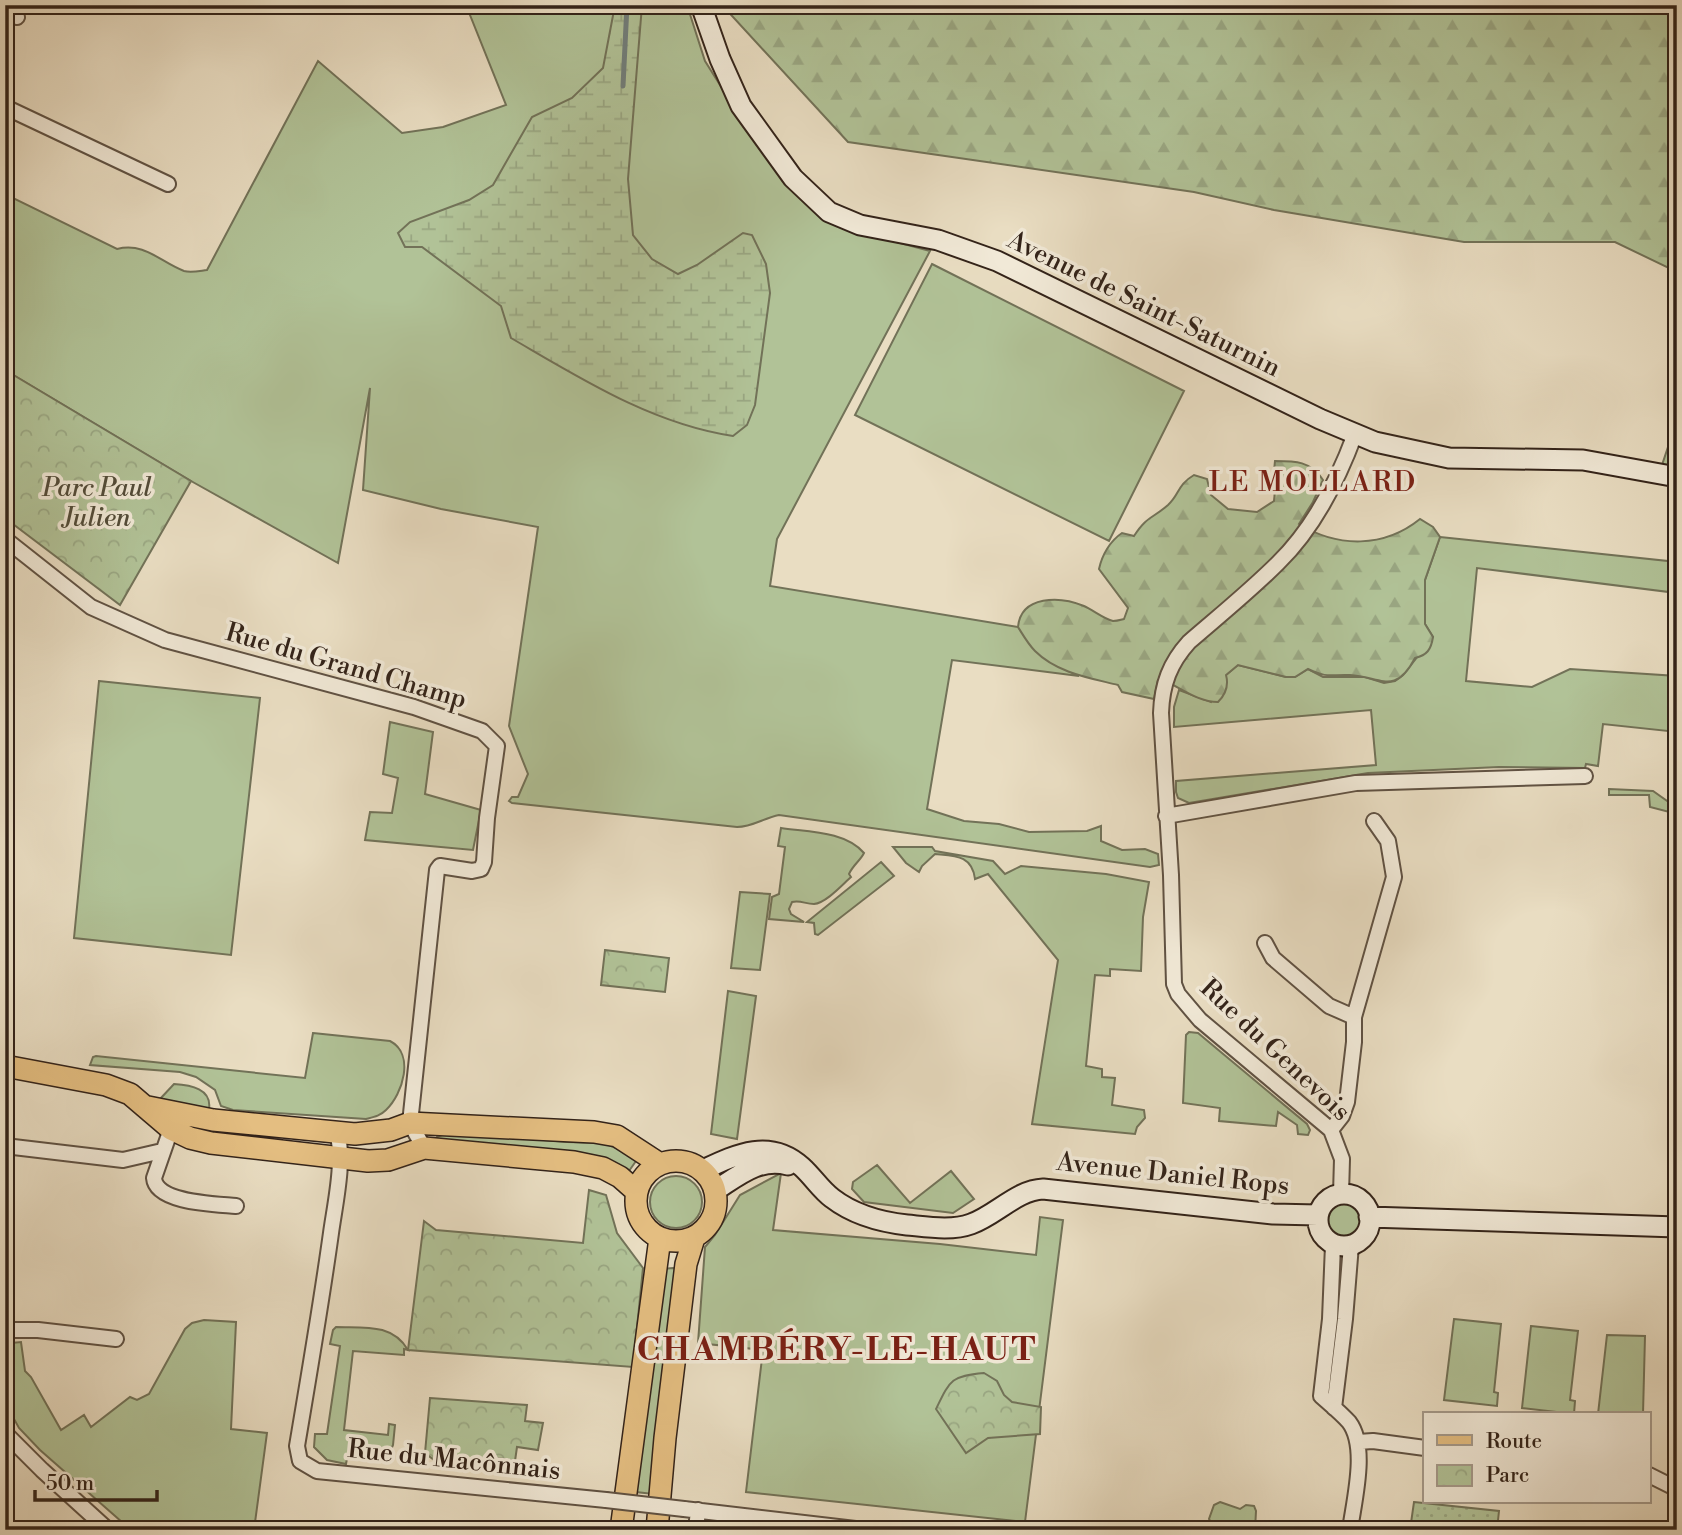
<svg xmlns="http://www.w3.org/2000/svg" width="1682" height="1535" viewBox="0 0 1682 1535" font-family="'Libre Bodoni',serif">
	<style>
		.grass { fill: #b1c297; stroke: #727258; stroke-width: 2 }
		.forest { fill: url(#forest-firs); stroke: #727258; stroke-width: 2 }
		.wetland { fill: url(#wetland-marsh); stroke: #727258; stroke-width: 2 }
		.park { fill: url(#park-crowns); stroke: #727258; stroke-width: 2 }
		.garden { fill: url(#garden-dots); stroke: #727258; stroke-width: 2 }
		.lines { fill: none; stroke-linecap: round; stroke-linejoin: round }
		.stream { stroke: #717e7b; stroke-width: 5 }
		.street-casing { stroke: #605243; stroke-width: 18 }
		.secondary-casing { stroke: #332319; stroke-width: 23 }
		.primary-casing { stroke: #332319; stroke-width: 24 }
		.street { stroke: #f1e9d7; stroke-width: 14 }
		.secondary { stroke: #f1e9d7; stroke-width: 19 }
		.primary { stroke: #e4be81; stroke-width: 21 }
		.street-bridge-casing { stroke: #605243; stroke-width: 18; stroke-linecap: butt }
		.street-bridge { stroke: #f1e9d7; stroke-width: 14 }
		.labels { text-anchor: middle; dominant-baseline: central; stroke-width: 7; stroke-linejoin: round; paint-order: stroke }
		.street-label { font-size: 26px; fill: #332319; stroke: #f1e9d7 }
		.park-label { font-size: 26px; font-style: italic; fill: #524b38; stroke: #f1e9d7 }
		.neighbourhood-label { font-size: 28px; letter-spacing: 2px; fill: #7a1f14; stroke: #f1e9d7 }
		.district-label { font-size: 33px; font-weight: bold; letter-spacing: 2px; fill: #7a1f14; stroke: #f1e9d7 }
	</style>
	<defs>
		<pattern id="forest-firs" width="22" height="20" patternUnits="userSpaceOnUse" patternTransform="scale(1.75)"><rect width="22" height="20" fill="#b1c297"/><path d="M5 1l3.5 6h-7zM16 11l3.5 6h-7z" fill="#99a682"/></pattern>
		<pattern id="wetland-marsh" width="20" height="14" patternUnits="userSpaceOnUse" patternTransform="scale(1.75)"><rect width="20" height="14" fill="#b1c297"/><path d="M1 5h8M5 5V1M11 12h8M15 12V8" fill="none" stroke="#99a682"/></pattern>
		<pattern id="park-crowns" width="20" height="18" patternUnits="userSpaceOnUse" patternTransform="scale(1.75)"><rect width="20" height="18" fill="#b1c297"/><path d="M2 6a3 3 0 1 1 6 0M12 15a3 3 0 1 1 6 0" fill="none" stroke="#99a682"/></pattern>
		<pattern id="garden-dots" width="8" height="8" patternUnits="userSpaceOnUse" patternTransform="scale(1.75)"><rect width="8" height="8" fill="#b1c297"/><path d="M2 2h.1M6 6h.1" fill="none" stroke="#99a682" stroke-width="1.8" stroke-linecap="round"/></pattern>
	</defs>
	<rect width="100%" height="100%" fill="#e9ddc2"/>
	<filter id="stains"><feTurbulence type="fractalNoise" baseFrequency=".00286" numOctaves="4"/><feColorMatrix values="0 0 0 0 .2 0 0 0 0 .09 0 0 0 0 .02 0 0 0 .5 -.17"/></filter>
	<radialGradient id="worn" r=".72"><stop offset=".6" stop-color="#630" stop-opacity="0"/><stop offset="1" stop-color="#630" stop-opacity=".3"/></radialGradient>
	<path class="grass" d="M466 5H687L705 61 737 112 781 172 878 237 930 251 777 539 770 586 1018 627C1039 657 1047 661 1079 676L952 660 927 809 964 821 999 824 1029 832 1087 831 1101 826V841L1122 850 1145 849 1158 854 1159 865 1150 867 779 815C764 818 752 827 737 827L512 803 509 801 512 797H518L528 774 509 726 538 527 441 509 363 490 370 388 338 563 191 481 5 370V334L8 329 5 325V194L117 249C145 242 160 262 184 271 191 273 199 271 207 270L318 61 402 133 443 127 506 105Z
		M932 264 1184 391 1109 541 855 415Z
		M1677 420V468L1662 465Z
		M1440 537 1677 562V593L1477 568 1466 681 1532 687 1570 669 1677 676V732L1603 724 1598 766 1586 764 1585 768 1499 767 1368 773 1189 803 1178 798 1176 792V781L1376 765 1371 710 1174 727V707L1179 690 1211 702 1226 675 1238 665 1286 677H1295L1308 669 1323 677H1365L1384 683 1395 681 1403 675 1433 637 1425 624V580Z
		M99 681 260 698 231 955 74 938Z
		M390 722 433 732 425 794 481 810 473 850 365 840 370 812 392 813 398 778 383 774Z
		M1609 789 1653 791 1677 808V814L1650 807 1649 795H1609Z
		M781 828C808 832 845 831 864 853 860 861 853 865 849 874L851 877C842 885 826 903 814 904 805 904 801 900 792 902L789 909 791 914 804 922 769 919 772 897 779 894 785 847 778 846Z
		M893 847H932L935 851 993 861 1005 874 1021 866 1106 874 1149 882 1143 917 1141 971 1110 969V976L1095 975 1086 1066 1102 1069V1077L1115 1078 1112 1105 1144 1110 1145 1118 1137 1127 1135 1134 1032 1124 1058 960 988 874 975 879C972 855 955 856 935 854L922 866 919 872 906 863Z
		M881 862 894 876 818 935 815 934 814 923 807 922Z
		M740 892 770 894 760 970 731 968Z
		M728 991 756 996 737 1139 711 1134Z
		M1189 1032 1198 1033 1307 1124 1310 1130 1308 1135 1298 1134 1297 1125 1278 1112 1276 1126 1219 1121 1220 1108 1183 1103 1186 1035Z
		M313 1033 390 1041C415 1054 403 1094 386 1110 380 1116 374 1117 366 1119L233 1110 221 1106 215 1090 196 1077 180 1072 90 1065 93 1057 96 1056 305 1078Z
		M174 1084C191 1085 212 1089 209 1109L160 1099Z
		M445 1134H473L567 1142 604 1143 633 1155 636 1161 629 1171 436 1141 437 1137Z
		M877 1165 910 1203 951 1171 974 1199 953 1213 864 1202 852 1189 853 1182Z
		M781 1173 773 1230 940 1244 1036 1255 1040 1217 1063 1220 1025 1522 746 1492 763 1350 698 1343 705 1247 715 1235 740 1195Z
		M650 1202a26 26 0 1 1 52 0a26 26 0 1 1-52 0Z
		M1322 1221a20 20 0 1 1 40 0a20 20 0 1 1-40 0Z
		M673 1268 679 1269 653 1494 636 1492 662 1269Z
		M1454 1319 1501 1324 1494 1392 1498 1393 1497 1406 1444 1400Z
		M204 1320 236 1322 231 1429 267 1433 254 1530H131L40 1450 19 1428 14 1419 5 1362 6 1349 11 1343 21 1342 25 1371 31 1377 61 1430 84 1415 91 1427 130 1397 137 1400 149 1394 185 1329 192 1323Z
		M1531 1326 1578 1331 1570 1400 1575 1401 1574 1414 1522 1408Z
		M336 1327C364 1328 392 1323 408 1350L404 1349V1355L353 1351 344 1430 388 1435 389 1424 395 1425 393 1445 388 1457 348 1453 346 1464 327 1460 314 1447 315 1434H327L340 1346 330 1344 333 1330Z
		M1607 1335 1645 1336 1643 1414H1598Z
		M1220 1502 1240 1509 1246 1505 1254 1506 1256 1511 1255 1530 1214 1528 1209 1519 1214 1505Z"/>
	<path class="forest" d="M722 5H1677V272L1615 242H1464L1274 210 1194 192 848 142Z
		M1275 461C1295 461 1311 461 1323 480L1313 502 1299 524C1338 548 1384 548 1420 519L1433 527 1440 537 1425 580V624L1433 637C1431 650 1427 655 1415 658 1395 696 1381 677 1350 675 1330 674 1329 679 1308 669L1295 677H1286L1238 665 1226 675C1229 686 1226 694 1218 702 1197 702 1180 687 1161 679L1158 680 1154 699 1122 692 1118 685C1090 678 1057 673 1035 651 1028 644 1023 635 1018 627 1021 595 1060 596 1084 606 1093 610 1104 619 1113 621 1117 621 1120 620 1124 619L1128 608 1099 569C1102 555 1110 541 1122 533L1134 536C1147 516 1152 519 1168 505 1180 494 1177 485 1194 475L1207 479 1211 495 1228 509 1257 512 1274 501C1276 487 1273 475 1275 461Z"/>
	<path class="wetland" d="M615 5H642L628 179 633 235 652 259 678 274 697 265 743 233 752 235 766 264 770 293 755 405 747 425 733 436C652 424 580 378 511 338L501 306 422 247H405L398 233 410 222 469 200 493 185 532 117 572 98 603 68Z"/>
	<path class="park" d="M5 370 191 481 120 605 5 518Z
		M605 950 669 958 665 992 601 985Z
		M589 1190 606 1195 617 1233 643 1268 633 1367 408 1350 424 1221 436 1230 583 1243Z
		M984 1373 997 1381 1004 1395 1012 1402 1041 1407 1040 1434 988 1438 966 1453 936 1409C950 1380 951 1376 984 1373Z
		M430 1398 527 1405 525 1421 543 1423 538 1450 517 1447 515 1461 492 1457 491 1464 434 1460 425 1453Z"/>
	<path class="garden" d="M1414 1502 1499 1511 1497 1530H1410Z"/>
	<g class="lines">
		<path class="stream" d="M623 86 627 5"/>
		<defs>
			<path id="street" d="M5 14 17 17
				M5 107 168 184
				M5 539 91 607 165 640 414 707 482 731 497 746 487 818 484 862 481 869 472 871 440 866 437 870 410 1123 424 1148
				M1166 816 1356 783 1585 776
				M1265 943 1273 958 1329 1006 1354 1017
				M171 1129 154 1178C156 1203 215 1204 236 1206
				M1331 1130 1342 1116 1347 1102 1354 1042V1017L1394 877 1388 841 1374 821
				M337 1132C345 1160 335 1204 331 1233 321 1305 309 1375 297 1446L300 1461 317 1471 606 1500
				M5 1146 123 1160 162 1151
				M1341 1194 1342 1159 1331 1130 1200 1020 1178 994 1174 984 1171 875 1161 713C1162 684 1170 663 1189 642 1219 616 1250 591 1278 563 1314 528 1338 480 1355 434
				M1333 1245 1330 1319 1321 1396C1330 1404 1341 1413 1349 1422 1368 1447 1354 1500 1350 1530
				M5 1330H38L116 1339
				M1334 1408 1345 1319 1351 1245
				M5 1433 42 1470 108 1530
				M1358 1442 1373 1441 1425 1448
				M1649 1475 1677 1489
				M684 1509 864 1530
				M696 1530 698 1510"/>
			<path id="secondary" d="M701 5 720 59 741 106 793 178 829 212 860 225 938 240 997 261 1320 419 1375 442 1449 458 1583 460 1677 477
				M703 1170C737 1154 770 1138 802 1167 813 1177 821 1190 832 1198 854 1215 880 1222 907 1225 928 1227 952 1231 971 1224 996 1215 1017 1190 1043 1189L1273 1214 1318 1215
				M716 1190C738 1176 760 1157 788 1165
				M1318 1220a26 26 0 1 1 52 0a26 26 0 1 1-52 0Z
				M1369 1217 1677 1227"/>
			<path id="primary" d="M5 1066 106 1085 130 1094 171 1129 190 1138 211 1143 368 1161 388 1160 424 1148 574 1162 603 1168 620 1177 637 1192
				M148 1107 213 1120 355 1134 391 1130 410 1123 594 1132 617 1136 660 1164
				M636 1201a40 40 0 1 1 80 0a40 40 0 1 1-80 0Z
				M621 1530 660 1238
				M657 1530 665 1438 686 1264 694 1238"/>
		</defs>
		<use href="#street" class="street-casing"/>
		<use href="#secondary" class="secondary-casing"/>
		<use href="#primary" class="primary-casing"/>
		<use href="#street" class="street"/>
		<use href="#secondary" class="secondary"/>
		<use href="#primary" class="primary"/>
		<defs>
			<path id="street-bridge" d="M606 1500 684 1509"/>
		</defs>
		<use href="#street-bridge" class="street-bridge-casing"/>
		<use href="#street-bridge" class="street-bridge"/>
	</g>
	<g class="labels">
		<g class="street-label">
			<text transform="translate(1144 304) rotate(26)">Avenue de Saint-Saturnin</text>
			<text transform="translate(346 666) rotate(16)">Rue du Grand Champ</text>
			<text transform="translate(1275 1050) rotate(43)">Rue du Genevois</text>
			<text transform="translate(1173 1174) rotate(6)">Avenue Daniel Rops</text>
			<text transform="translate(454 1460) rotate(6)">Rue du Macônnais</text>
		</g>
		<g class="park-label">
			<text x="97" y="488">Parc Paul<tspan x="97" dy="30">Julien</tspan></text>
		</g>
		<g class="neighbourhood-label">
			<text x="1313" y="482">LE MOLLARD</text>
		</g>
		<g class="district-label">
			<text x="837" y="1350">CHAMBÉRY-LE-HAUT</text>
		</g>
	</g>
	<rect width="1682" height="1535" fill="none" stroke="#e9ddc2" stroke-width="28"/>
	<rect x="7" y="7" width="1668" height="1521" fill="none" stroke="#332319" stroke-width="3.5"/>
	<rect x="14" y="14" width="1654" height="1507" fill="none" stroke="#332319" stroke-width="2"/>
	<rect x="1423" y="1412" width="228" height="91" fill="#f1e9d7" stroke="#a59a8b" stroke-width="2"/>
	<rect x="1437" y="1435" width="35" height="10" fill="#e4be81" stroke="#a59a8b" stroke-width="2"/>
	<text x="1486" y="1448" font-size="21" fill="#332319">Route</text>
	<rect x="1437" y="1465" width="35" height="21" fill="url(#park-crowns)" stroke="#a59a8b" stroke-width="2"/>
	<text x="1486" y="1482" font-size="21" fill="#332319">Parc</text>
	<path d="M35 1490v10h122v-10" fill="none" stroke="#332319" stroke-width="3.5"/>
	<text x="46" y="1490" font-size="21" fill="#332319" stroke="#f1e9d7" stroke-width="5" paint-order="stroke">50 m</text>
	<rect width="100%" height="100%" filter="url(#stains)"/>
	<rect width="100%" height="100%" fill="url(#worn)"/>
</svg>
